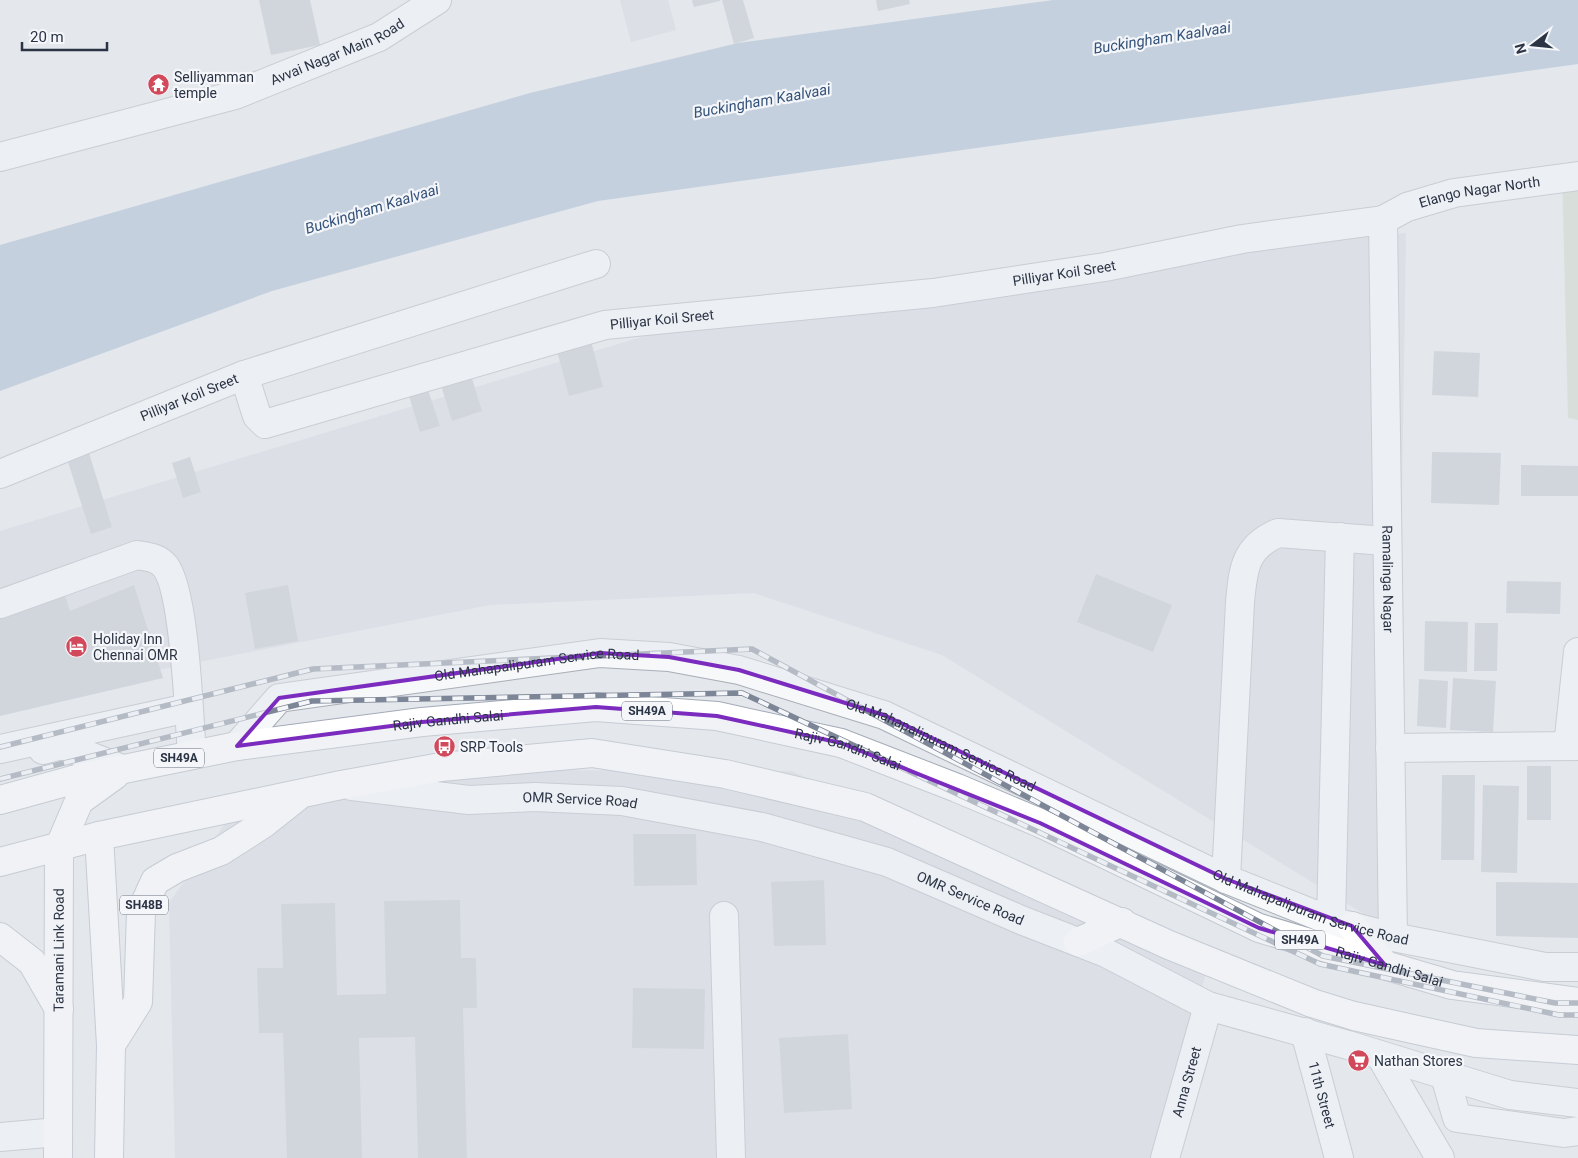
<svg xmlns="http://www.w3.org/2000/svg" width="1578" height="1158" viewBox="0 0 1578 1158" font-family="Roboto,sans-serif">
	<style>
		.built { fill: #d2d6de }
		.green { fill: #c9d6c5 }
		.water { fill: #9fb4cc }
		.building { fill: #bbc0ca }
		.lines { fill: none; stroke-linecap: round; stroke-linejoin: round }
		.minor-casing { stroke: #a9aeb7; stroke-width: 30 }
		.major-casing { stroke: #a3abb8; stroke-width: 30 }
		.minor { stroke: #f7f8fa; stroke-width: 28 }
		.major { stroke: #fff; stroke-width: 28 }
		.rail-casing { stroke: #7d8696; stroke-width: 5.5 }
		.rail { stroke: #f4f6f9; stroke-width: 4; stroke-dasharray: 11; stroke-linecap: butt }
		.marked { fill: none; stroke: #7b2cbf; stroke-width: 4; stroke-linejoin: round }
		.labels { text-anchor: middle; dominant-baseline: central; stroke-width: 4.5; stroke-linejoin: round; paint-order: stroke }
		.shield { fill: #f4f6f9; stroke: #676e7b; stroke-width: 1 }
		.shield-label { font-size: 12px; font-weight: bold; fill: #2b3445 }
		.street-label { font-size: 14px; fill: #2b3445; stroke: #f4f6f9 }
		.poi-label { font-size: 14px; fill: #2b3445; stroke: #f4f6f9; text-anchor: start }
		.water-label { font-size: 15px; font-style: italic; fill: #34527a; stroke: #f4f6f9 }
	</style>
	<rect width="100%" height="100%" fill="#e4e7ec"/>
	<path class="built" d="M620 0H668L676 30 631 42Z
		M1406 233 1395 933 942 655 754 593 490 605 0 701V531L671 328 1241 250Z
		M511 770 792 771 1207 970 1152 1158H175L169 903 235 810Z"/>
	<path class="green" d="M1578 170V420L1568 418 1562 172Z"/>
	<path class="water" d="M1053 0H1578V64L598 201 272 291 0 391V245L530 93 738 43Z"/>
	<path class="building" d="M259 0H310L320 45 271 55Z
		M692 0H720V1L694 7Z
		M722 0H743L754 38 734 44Z
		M876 0H909L910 4 878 11Z
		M590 337 603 387 569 396 556 347Z
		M1434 351 1480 353 1478 397 1432 395Z
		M470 372 482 411 452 421 440 382Z
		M427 387 440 426 420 432 408 393Z
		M1432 452 1501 453 1499 505 1431 503Z
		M89 453 112 527 91 534 67 459Z
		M190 457 201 492 183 498 172 463Z
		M1521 465 1578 466V496H1521Z
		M1096 574 1172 605 1153 652 1077 622Z
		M1507 581 1561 582 1560 614 1506 613Z
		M134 585 163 678 0 716V616L64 592 70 611Z
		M288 585 298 641 255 649 245 593Z
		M1425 621 1468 622 1467 672 1424 671Z
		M1475 623H1498L1497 671H1474Z
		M1453 678 1496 681 1493 732 1450 730Z
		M1419 679 1448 681 1446 728 1417 726Z
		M1527 766H1551V820H1527Z
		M1442 775H1475L1474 860H1441Z
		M1483 785 1519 786 1517 873 1481 872Z
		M633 834H696L697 885 634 886Z
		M824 880 826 945 774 946 771 882Z
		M1496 882 1578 883V938L1496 936Z
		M460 900 461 958H476L477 1008H463L467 1158H418L415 1037 359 1038 362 1158H287L283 1033H259L257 968H283L281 904 335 903 337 995 386 994 384 901Z
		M633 988 705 989 704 1049 632 1048Z
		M848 1034 852 1109 784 1113 779 1038Z"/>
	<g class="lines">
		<defs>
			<g id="minor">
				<path id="s1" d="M0 157 235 95 379 37 437 0"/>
				<path id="s2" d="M1383 220 1393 937"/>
				<path d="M244 375 596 264"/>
				<path id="s3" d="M0 474 244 375 257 416 265 424 605 325 933 293 1105 267 1242 239 1383 220 1407 207 1454 193 1578 176"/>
				<path d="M0 604 137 555C148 557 157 557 165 566 185 591 189 717 192 755"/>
				<path id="s4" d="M237 746 279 698 600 653 669 657 739 670 884 715 1226 879 1331 921 1393 937 1545 967H1578"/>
				<path d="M1568 746 1578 652"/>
				<path d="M1390 748 1578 746"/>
				<path d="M0 749 188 708"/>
				<path d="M43 750 62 745 122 769"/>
				<path id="s5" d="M352 786 469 800 535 797 622 801 762 827 887 862 1021 920 1106 953 1208 1006 1348 1045 1510 1095 1578 1103"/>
				<path d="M1226 879 1240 602C1243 569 1245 547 1278 533L1386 541"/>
				<path d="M724 916 731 1158"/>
				<path d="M1331 921 1340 537"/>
				<path id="s6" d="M1305 1032 1339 1158"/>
				<path d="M1381 1057 1440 1158"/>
				<path d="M1445 1076 1457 1118 1564 1133 1578 1131"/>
				<path d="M0 1137 58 1132"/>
				<path id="s7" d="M1165 1158 1208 1006"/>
			</g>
			<g id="major">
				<path id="s8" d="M0 800 80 778 237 746 422 722 596 707 717 716 841 743 957 788 1040 823 1259 928 1452 985 1578 1002"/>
				<path d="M99 836 111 1045 109 1158"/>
				<path d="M0 862 99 836 341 785 441 767 592 753 725 774 865 807 1169 945 1312 1003 1354 1016 1476 1043 1578 1050"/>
				<path d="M1352 926 1385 965"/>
				<path d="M0 937 32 962 59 1009"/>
				<path d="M1078 942 1122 922"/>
				<path d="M111 1045 138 1002 141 912 155 881 177 868 221 851 263 824 297 797"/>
				<path id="s9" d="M58 1158 59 848 79 801 115 775"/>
			</g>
		</defs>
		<use href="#minor" class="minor-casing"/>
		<use href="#major" class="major-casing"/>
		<use href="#minor" class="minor"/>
		<use href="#major" class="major"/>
		<defs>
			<path id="rail" d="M0 747 313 669 752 649 1323 956 1555 1003H1578
				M0 779 312 701 742 693 1320 964 1559 1015H1578"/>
		</defs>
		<use href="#rail" class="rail-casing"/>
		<use href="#rail" class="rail"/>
	</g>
	<path d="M0 0H1578V1158H0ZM600 653 669 657 739 670 884 715 1226 879 1352 926 1385 965 1259 928 1040 823 841 743 717 716 596 707 422 722 237 746 279 698Z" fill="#e4e7ec" fill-opacity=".55" fill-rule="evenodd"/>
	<path class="marked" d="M600 653 669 657 739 670 884 715 1226 879 1352 926 1385 965 1259 928 1040 823 841 743 717 716 596 707 422 722 237 746 279 698Z"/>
	<defs>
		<symbol id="temple-disc" viewBox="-11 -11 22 22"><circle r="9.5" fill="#d1495b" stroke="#f4f6f9"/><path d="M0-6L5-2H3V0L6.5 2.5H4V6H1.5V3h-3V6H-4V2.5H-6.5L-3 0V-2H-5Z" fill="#fff"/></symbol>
		<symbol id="hotel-disc" viewBox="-11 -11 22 22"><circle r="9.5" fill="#d1495b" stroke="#f4f6f9"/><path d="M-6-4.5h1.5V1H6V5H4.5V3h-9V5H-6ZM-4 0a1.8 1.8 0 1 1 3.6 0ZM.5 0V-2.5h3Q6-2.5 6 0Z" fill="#fff"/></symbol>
		<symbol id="bus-disc" viewBox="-11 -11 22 22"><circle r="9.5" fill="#d1495b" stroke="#f4f6f9"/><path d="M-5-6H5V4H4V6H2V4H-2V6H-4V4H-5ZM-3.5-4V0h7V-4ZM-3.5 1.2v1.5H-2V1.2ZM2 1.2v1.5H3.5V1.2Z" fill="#fff"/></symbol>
		<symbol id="supermarket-disc" viewBox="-11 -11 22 22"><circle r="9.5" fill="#d1495b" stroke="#f4f6f9"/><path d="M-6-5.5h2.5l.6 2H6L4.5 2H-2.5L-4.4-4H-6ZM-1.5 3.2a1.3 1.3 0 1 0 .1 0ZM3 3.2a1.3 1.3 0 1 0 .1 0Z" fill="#fff"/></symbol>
	</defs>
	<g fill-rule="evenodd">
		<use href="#temple-disc" x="146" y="72" width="25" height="25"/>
		<use href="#hotel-disc" x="64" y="634" width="25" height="25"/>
		<use href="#bus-disc" x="432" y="734" width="25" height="25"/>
		<use href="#supermarket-disc" x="1346" y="1048" width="25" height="25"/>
	</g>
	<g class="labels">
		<g class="shield">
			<rect x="622" y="701.5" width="50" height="19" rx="4"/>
			<rect x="154" y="748.5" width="50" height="19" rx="4"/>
			<rect x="120" y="895.5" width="48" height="19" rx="4"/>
			<rect x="1275" y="930.5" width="50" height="19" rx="4"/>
		</g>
		<g class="shield-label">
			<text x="647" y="711">SH49A</text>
			<text x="179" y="758">SH49A</text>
			<text x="144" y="905">SH48B</text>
			<text x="1300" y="940">SH49A</text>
		</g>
		<g class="street-label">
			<text stroke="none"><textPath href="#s1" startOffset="354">Avvai Nagar Main Road</textPath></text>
			<text stroke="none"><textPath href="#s3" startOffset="1559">Elango Nagar North</textPath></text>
			<text stroke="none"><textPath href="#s3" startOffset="1134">Pilliyar Koil Sreet</textPath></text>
			<text stroke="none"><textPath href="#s3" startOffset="729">Pilliyar Koil Sreet</textPath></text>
			<text stroke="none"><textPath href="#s3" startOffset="204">Pilliyar Koil Sreet</textPath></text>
			<text stroke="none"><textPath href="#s2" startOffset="359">Ramalinga Nagar</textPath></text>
			<text stroke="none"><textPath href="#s4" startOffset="324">Old Mahapalipuram Service Road</textPath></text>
			<text stroke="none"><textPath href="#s8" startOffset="456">Rajiv Gandhi Salai</textPath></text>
			<text stroke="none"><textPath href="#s4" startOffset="744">Old Mahapalipuram Service Road</textPath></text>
			<text stroke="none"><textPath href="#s8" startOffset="861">Rajiv Gandhi Salai</textPath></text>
			<text stroke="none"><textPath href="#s5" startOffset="229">OMR Service Road</textPath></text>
			<text stroke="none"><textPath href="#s5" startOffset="634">OMR Service Road</textPath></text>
			<text stroke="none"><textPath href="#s4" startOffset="1149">Old Mahapalipuram Service Road</textPath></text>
			<text stroke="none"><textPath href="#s9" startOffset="208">Taramani Link Road</textPath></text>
			<text stroke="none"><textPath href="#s8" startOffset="1446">Rajiv Gandhi Salai</textPath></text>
			<text stroke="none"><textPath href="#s7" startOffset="79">Anna Street</textPath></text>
			<text stroke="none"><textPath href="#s6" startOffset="65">11th Street</textPath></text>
		</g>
		<g class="poi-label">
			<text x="174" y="77">Selliyamman<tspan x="174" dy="16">temple</tspan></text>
			<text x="93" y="639">Holiday Inn<tspan x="93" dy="16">Chennai OMR</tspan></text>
			<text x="460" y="747">SRP Tools</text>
			<text x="1374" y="1061">Nathan Stores</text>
		</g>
		<g class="water-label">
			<text transform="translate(1162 38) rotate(-9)">Buckingham Kaalvaai</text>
			<text transform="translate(762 101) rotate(-10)">Buckingham Kaalvaai</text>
			<text transform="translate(372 209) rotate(-17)">Buckingham Kaalvaai</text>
		</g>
	</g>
	<g transform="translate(1533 45) rotate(254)" stroke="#f4f6f9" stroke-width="4" paint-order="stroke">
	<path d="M0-4L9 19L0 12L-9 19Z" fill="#2b3445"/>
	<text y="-8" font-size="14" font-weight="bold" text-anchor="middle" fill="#2b3445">N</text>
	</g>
	<path d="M22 42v8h85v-8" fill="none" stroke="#2b3445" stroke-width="2.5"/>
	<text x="30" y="42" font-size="15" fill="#2b3445" stroke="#f4f6f9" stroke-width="4" paint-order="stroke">20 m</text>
</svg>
